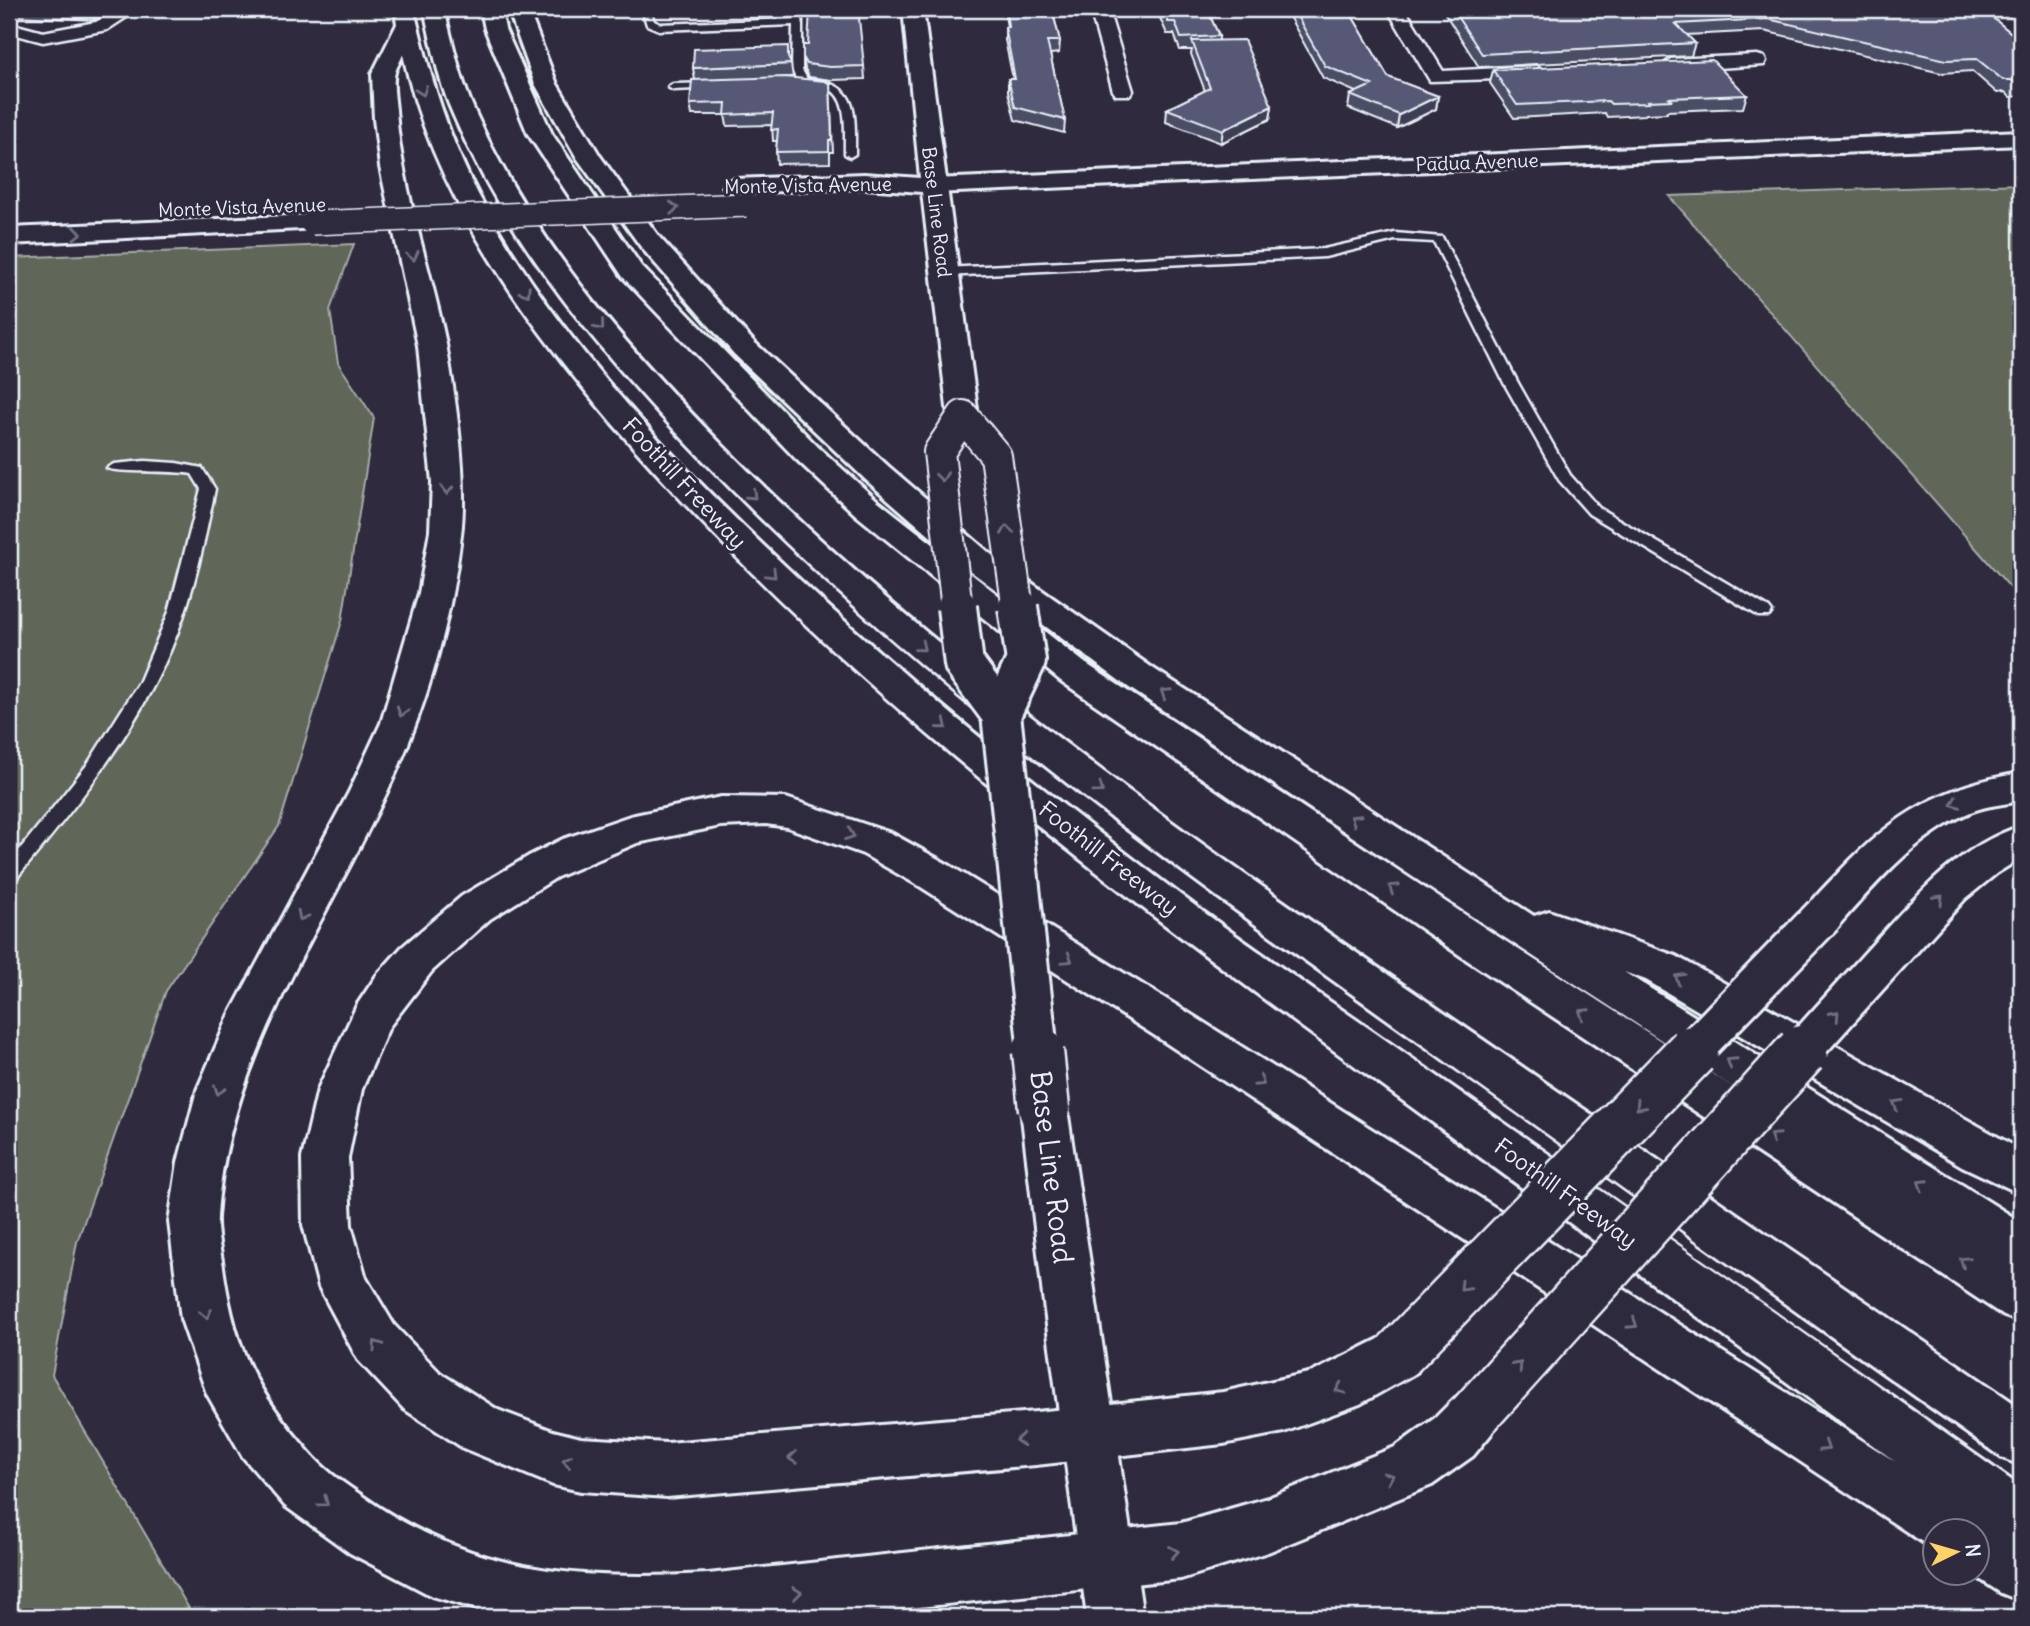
<svg xmlns="http://www.w3.org/2000/svg" width="2030" height="1626" viewBox="0 0 2030 1626" font-family="Delius,sans-serif">
	<style>
		.green { fill: #616658; stroke: #a4aca8; stroke-width: 2 }
		.lines { fill: none; stroke-linecap: round; stroke-linejoin: round }
		.service-casing { stroke: #e8f1f8; stroke-width: 5 }
		.minor-casing { stroke: #e8f1f8; stroke-width: 5 }
		.tertiary-casing { stroke: #e8f1f8; stroke-width: 6 }
		.primary-casing { stroke: #e8f1f8; stroke-width: 6 }
		.motorway-casing { stroke: #e8f1f8; stroke-width: 6 }
		.service { fill: #2f2a3d; fill-rule: evenodd }
		.minor { fill: #2f2a3d; fill-rule: evenodd }
		.tertiary { fill: #2f2a3d; fill-rule: evenodd }
		.primary { fill: #2f2a3d; fill-rule: evenodd }
		.motorway { fill: #2f2a3d; fill-rule: evenodd }
		.primary-bridge-far3-casing { stroke: #e8f1f8; stroke-width: 26; stroke-linecap: butt }
		.primary-bridge-far2-casing { stroke: #e8f1f8; stroke-width: 34; stroke-linecap: butt }
		.primary-bridge-far1-casing { stroke: #e8f1f8; stroke-width: 44; stroke-linecap: butt }
		.primary-bridge-casing { stroke: #e8f1f8; stroke-width: 55; stroke-linecap: butt }
		.motorway-bridge-far1-casing { stroke: #e8f1f8; stroke-width: 44; stroke-linecap: butt }
		.motorway-bridge-casing { stroke: #e8f1f8; stroke-width: 55; stroke-linecap: butt }
		.primary-bridge-far3 { stroke: #2f2a3d; stroke-width: 23 }
		.primary-bridge-far2 { stroke: #2f2a3d; stroke-width: 30 }
		.primary-bridge-far1 { stroke: #2f2a3d; stroke-width: 38 }
		.primary-bridge { stroke: #2f2a3d; stroke-width: 50 }
		.motorway-bridge-far1 { stroke: #2f2a3d; stroke-width: 38 }
		.motorway-bridge { stroke: #2f2a3d; stroke-width: 50 }
		.wall { fill: #4b4d65; stroke: #e8f1f8; stroke-width: 2 }
		.shaded-wall { fill: #3d3e53; stroke: #e8f1f8; stroke-width: 2 }
		.building { fill: #575976; stroke: #e8f1f8; stroke-width: 2 }
		.oneway { stroke: #70707e }
		.labels { text-anchor: middle; dominant-baseline: central; stroke-width: 6; stroke-linejoin: round; paint-order: stroke }
		.far-street-label { font-size: 19px; fill: #e8f1f8; stroke: #2f2a3d }
		.street-label { font-size: 23px; fill: #e8f1f8; stroke: #2f2a3d }
		.near-street-label { font-size: 28px; fill: #e8f1f8; stroke: #2f2a3d }
	</style>
	<rect width="100%" height="100%" fill="#2f2a3d"/>
	<filter id="ink" filterUnits="userSpaceOnUse"><feTurbulence type="fractalNoise" baseFrequency=".0143" numOctaves="2"/><feDisplacementMap in="SourceGraphic" scale="14" xChannelSelector="R" yChannelSelector="G"/><feConvolveMatrix kernelMatrix="1 2 1 2 8 2 1 2 1" color-interpolation-filters="sRGB"/></filter>
	<g filter="url(#ink)">
		<path class="green" d="M2021 184V600L1669 196Z
			M354 244 330 310 338 363 374 418 342 621 279 826 166 991 77 1242 52 1375 194 1617H9V258Z"/>
		<g class="lines">
			<defs>
				<path id="service" d="M642 9H650L654 21 660 24 793 19 794 9H802V70L807 79C859 83 855 111 855 154L850 157 845 154C844 134 850 97 827 88 819 85 808 86 799 84L792 70 793 25 659 30 647 25Z
					M715 83 720 86 719 88 673 90 668 87 673 84Z
					M1395 233 1442 237 1518 383 1570 475 1599 508 1769 608 1772 612 1769 616H1759L1589 514 1559 480 1504 383 1434 242 1395 240 1325 257 944 276 938 272 944 268 1324 249Z
					M145 461 176 463 202 468 215 489C205 538 195 588 177 634 141 727 78 804 15 880L9 882V863L87 765 139 683 169 612 201 489 192 474C174 470 114 473 107 468L114 464Z"/>
				<path id="minor" d="M118 9H139L107 30 43 42 9 33V23L43 32 96 22Z
					M1090 9H1108L1133 91 1130 95H1116L1113 91Z
					M1387 9H1405L1443 71 1537 66 1546 72 1537 78 1430 81Z
					M1999 9H2021V21Z
					M1757 55 1764 57 1766 61 1764 65 1671 71 1662 65 1671 59Z"/>
				<path id="tertiary" d="M2021 131V145L934 193 925 191 922 186 925 181 934 179Z"/>
				<path id="primary" d="M903 9H923L978 416 973 422 963 425 953 422 948 416 922 192 864 188 735 193 726 191 723 186 726 181 735 179 864 174 920 178Z
					M312 215 321 218 325 223 321 228 9 244V228Z
					M1044 1089 1060 1095 1067 1109 1143 1617H1087L1043 1296 1021 1109 1028 1095Z"/>
				<path id="motorway" d="M424 9H444C453 44 460 79 475 112 532 240 627 348 724 447 934 660 1180 831 1425 1000 1623 1137 1823 1272 2021 1408V1465L2002 1458C1803 1316 1603 1175 1405 1032 1158 856 912 678 702 459 604 357 509 245 453 114 438 81 432 44 424 9Z
					M481 9H501L505 29 552 134 641 266 818 447 878 501 1085 663 1491 932 1736 1089 1470 915 1128 687 969 570 866 480 734 354 641 247 577 158 535 84 508 9H528L557 84 600 156 659 237 754 342 888 466 993 556 1154 669 1534 916 1549 911 1676 956 2021 1150V1194L1962 1166 1646 980 1624 972 2021 1222V1270L2018 1269 2021 1271V1322L2004 1316 1461 956 1061 681 856 515 796 459 623 277 528 134 485 29Z
					M406 12 413 14 416 18C431 80 449 139 479 196 551 329 657 444 766 548 900 677 1053 800 1202 911 1286 972 1372 1030 1457 1090 1646 1222 1834 1354 2021 1487V1601L2001 1593 1972 1574H1978V1532H1936V1551L1157 1037 921 887 863 854 787 827 766 824 721 826 637 843 557 877 490 919 432 971 389 1027 362 1089 348 1158 351 1225 366 1278 394 1325 440 1373 498 1410 553 1431 581 1438 667 1443 1036 1412 1223 1392 1313 1372 1399 1329 1417 1336 1424 1354 1417 1372 1360 1404 1284 1432 1223 1444 1036 1465 667 1497 581 1491 553 1485 463 1448 404 1409 358 1360 319 1287 303 1225 302 1158 318 1089 357 1005 377 975 402 947 462 896 529 856 563 839 630 816 721 797 786 798 891 833 949 865 1187 1012 1896 1462C1741 1349 1587 1235 1432 1122 1142 911 848 697 613 424 522 317 433 194 403 54 401 60 397 66 395 72 392 83 395 98 396 110 401 189 431 267 446 344 456 400 468 480 461 535 451 623 425 713 387 792 322 930 227 1061 217 1217 216 1236 222 1256 224 1274 236 1353 257 1392 309 1452 324 1470 342 1482 361 1495 470 1573 578 1581 708 1574L1181 1523 1268 1498 1395 1447 1435 1418 1455 1398 1473 1390 1491 1398 1499 1416 1491 1434 1473 1456 1432 1485 1268 1552 1181 1579 826 1617H505L432 1596 350 1553 285 1506 243 1457 207 1394 181 1319 169 1222 178 1162 197 1090 230 1014 349 792 381 723 419 593 430 531 432 482 418 346 380 167 374 119 372 74 397 24 396 18 399 14Z
					M2021 773V801C2005 804 1989 805 1973 811 1917 834 1876 883 1837 927L1823 932 1809 927 1803 916C1812 898 1827 885 1840 871 1894 814 1944 785 2021 773Z
					M2021 826V858L1997 873 1965 899 1908 962 1893 967 1878 962 1872 950 1878 938C1919 893 1961 845 2021 826Z"/>
			</defs>
			<use href="#service" class="service-casing"/>
			<use href="#minor" class="minor-casing"/>
			<use href="#tertiary" class="tertiary-casing"/>
			<use href="#primary" class="primary-casing"/>
			<use href="#motorway" class="motorway-casing"/>
			<use href="#service" class="service"/>
			<use href="#minor" class="minor"/>
			<use href="#tertiary" class="tertiary"/>
			<use href="#primary" class="primary"/>
			<use href="#motorway" class="motorway"/>
			<defs>
				<path id="primary-bridge-far3" d="M312 223 746 205"/>
				<path id="primary-bridge-far2" d="M957 609 939 452 963 416 996 456 1018 609"/>
				<path id="primary-bridge-far1" d="M957 607 964 664 1001 714
					M1001 714 1038 1052
					M1001 714 1026 661 1018 607"/>
				<path id="primary-bridge" d="M1038 1051 1044 1109"/>
				<path id="motorway-bridge-far1" d="M1691 1052 1823 916
					M1801 1052 1893 950"/>
				<path id="motorway-bridge" d="M1399 1354 1693 1051
					M1473 1416 1802 1051"/>
			</defs>
			<use href="#primary-bridge-far3" class="primary-bridge-far3-casing"/>
			<use href="#primary-bridge-far2" class="primary-bridge-far2-casing"/>
			<use href="#primary-bridge-far1" class="primary-bridge-far1-casing"/>
			<use href="#primary-bridge" class="primary-bridge-casing"/>
			<use href="#motorway-bridge-far1" class="motorway-bridge-far1-casing"/>
			<use href="#motorway-bridge" class="motorway-bridge-casing"/>
			<use href="#primary-bridge-far3" class="primary-bridge-far3"/>
			<use href="#primary-bridge-far2" class="primary-bridge-far2"/>
			<use href="#primary-bridge-far1" class="primary-bridge-far1"/>
			<use href="#primary-bridge" class="primary-bridge"/>
			<use href="#motorway-bridge-far1" class="motorway-bridge-far1"/>
			<use href="#motorway-bridge" class="motorway-bridge"/>
		</g>
		<path class="wall" d="M9 9H110L95 20 14 16Z
			M1004 9H1052L1060 41 1059 53 1050 54 1065 120 1064 133 1015 120 1008 92V79H1013L1005 40V27H1007Z
			M1156 9H1207L1219 36V40L1272 106 1270 119 1221 143 1166 122 1167 109 1205 91 1191 54 1192 50H1180L1174 34H1167Z
			M1285 9H1348L1388 77 1438 96 1436 109 1397 128 1348 108 1350 95 1356 92 1323 78Z
			M1442 9H1982L2021 41V96L2010 97 2005 92 1997 93 1972 71 1941 73 1764 31 1687 35 1695 43 1691 56 1479 67Z
			M803 57 864 66 865 79 831 80 809 77 805 69Z
			M791 64 793 77H786L830 84 833 152H830V163L777 164 776 152 777 141H773L772 125 727 126 725 115H692L690 104 695 80 693 68Z
			M1493 70 1747 95 1743 108 1667 111V113L1646 114 1645 115 1607 117 1605 113 1514 118 1490 83Z"/>
		<path class="shaded-wall" d="M9 9H10L14 16 9 22Z
			M90 9H110L95 20Z
			M1438 96 1436 109 1397 128 1399 115Z
			M1272 106 1270 119 1221 143 1223 130Z"/>
		<path class="building" d="M810 9H858L864 66 830 67 807 64 803 57V45H808Z
			M1006 9H1052L1060 41H1047L1065 120 1015 107 1008 79H1015L1005 27H1008Z
			M1162 9H1207L1219 36 1181 38 1175 22H1168Z
			M1293 9H1348L1388 77 1438 96 1399 115 1350 95 1372 85 1325 66Z
			M1452 9H1982L2021 41V84H2016L2011 80H2003L1977 59 1946 60 1768 19 1676 24 1695 43 1482 54Z
			M1244 40 1272 106 1223 130 1167 109 1210 88 1192 41Z
			M788 46V57L791 64 693 68 694 49Z
			M1712 60 1747 95 1669 98 1671 100 1648 101 1649 103 1611 104 1608 101 1517 105 1493 70Z
			M785 77 825 81 830 84 832 140H829V151L776 152 778 129 771 130 773 113 725 115 726 103 690 104 692 80Z"/>
		<defs><path id="oneway-chevron" d="M-2-3.5L2.5 0L-2 3.5" fill="none" stroke-width="1.6" stroke-linecap="round" stroke-linejoin="round" transform="scale(1.75)"/></defs>
		<g class="oneway">
			<use href="#oneway-chevron" transform="translate(422 91) rotate(70)"/>
			<use href="#oneway-chevron" transform="translate(674 208) rotate(-2)"/>
			<use href="#oneway-chevron" transform="translate(77 233) rotate(-2)"/>
			<use href="#oneway-chevron" transform="translate(413 256) rotate(77)"/>
			<use href="#oneway-chevron" transform="translate(526 292) rotate(57)"/>
			<use href="#oneway-chevron" transform="translate(600 326) rotate(51)"/>
			<use href="#oneway-chevron" transform="translate(942 477) rotate(83)"/>
			<use href="#oneway-chevron" transform="translate(447 490) rotate(91)"/>
			<use href="#oneway-chevron" transform="translate(752 495) rotate(43)"/>
			<use href="#oneway-chevron" transform="translate(1007 530) rotate(-98)"/>
			<use href="#oneway-chevron" transform="translate(772 574) rotate(45)"/>
			<use href="#oneway-chevron" transform="translate(921 647) rotate(39)"/>
			<use href="#oneway-chevron" transform="translate(1165 693) rotate(-147)"/>
			<use href="#oneway-chevron" transform="translate(402 712) rotate(108)"/>
			<use href="#oneway-chevron" transform="translate(943 725) rotate(39)"/>
			<use href="#oneway-chevron" transform="translate(1099 789) rotate(37)"/>
			<use href="#oneway-chevron" transform="translate(1955 803) rotate(158)"/>
			<use href="#oneway-chevron" transform="translate(1355 819) rotate(-147)"/>
			<use href="#oneway-chevron" transform="translate(850 835) rotate(20)"/>
			<use href="#oneway-chevron" transform="translate(1393 888) rotate(-146)"/>
			<use href="#oneway-chevron" transform="translate(1939 899) rotate(-46)"/>
			<use href="#oneway-chevron" transform="translate(302 916) rotate(117)"/>
			<use href="#oneway-chevron" transform="translate(1068 959) rotate(32)"/>
			<use href="#oneway-chevron" transform="translate(1679 978) rotate(-150)"/>
			<use href="#oneway-chevron" transform="translate(1583 1013) rotate(-147)"/>
			<use href="#oneway-chevron" transform="translate(1835 1015) rotate(-48)"/>
			<use href="#oneway-chevron" transform="translate(1731 1062) rotate(-147)"/>
			<use href="#oneway-chevron" transform="translate(1260 1082) rotate(33)"/>
			<use href="#oneway-chevron" transform="translate(219 1090) rotate(108)"/>
			<use href="#oneway-chevron" transform="translate(1897 1104) rotate(-150)"/>
			<use href="#oneway-chevron" transform="translate(1640 1106) rotate(134)"/>
			<use href="#oneway-chevron" transform="translate(1774 1137) rotate(-147)"/>
			<use href="#oneway-chevron" transform="translate(1922 1184) rotate(-147)"/>
			<use href="#oneway-chevron" transform="translate(1964 1261) rotate(-147)"/>
			<use href="#oneway-chevron" transform="translate(1464 1287) rotate(134)"/>
			<use href="#oneway-chevron" transform="translate(206 1314) rotate(79)"/>
			<use href="#oneway-chevron" transform="translate(1633 1324) rotate(33)"/>
			<use href="#oneway-chevron" transform="translate(377 1345) rotate(-125)"/>
			<use href="#oneway-chevron" transform="translate(1518 1366) rotate(-48)"/>
			<use href="#oneway-chevron" transform="translate(1340 1389) rotate(157)"/>
			<use href="#oneway-chevron" transform="translate(1020 1440) rotate(175)"/>
			<use href="#oneway-chevron" transform="translate(1825 1447) rotate(33)"/>
			<use href="#oneway-chevron" transform="translate(793 1458) rotate(175)"/>
			<use href="#oneway-chevron" transform="translate(567 1461) rotate(-170)"/>
			<use href="#oneway-chevron" transform="translate(1389 1477) rotate(-23)"/>
			<use href="#oneway-chevron" transform="translate(324 1502) rotate(36)"/>
			<use href="#oneway-chevron" transform="translate(1174 1552) rotate(-10)"/>
			<use href="#oneway-chevron" transform="translate(797 1593) rotate(-6)"/>
		</g>
	</g>
	<g class="labels">
		<g class="far-street-label">
			<text transform="translate(1477 162) rotate(-2)">Padua Avenue</text>
			<text transform="translate(808 185) rotate(-1)">Monte Vista Avenue</text>
			<text transform="translate(242 207) rotate(-2)">Monte Vista Avenue</text>
			<text transform="translate(937 212) rotate(83)">Base Line Road</text>
		</g>
		<g class="street-label">
			<text transform="translate(685 483) rotate(47)">Foothill Freeway</text>
			<text transform="translate(1109 858) rotate(38)">Foothill Freeway</text>
			<text transform="translate(1566 1193) rotate(36)">Foothill Freeway</text>
		</g>
		<g class="near-street-label">
			<text transform="translate(1052 1167) rotate(83)">Base Line Road</text>
		</g>
	</g>
	<rect width="2030" height="1626" fill="none" stroke="#2f2a3d" stroke-width="35"/>
	<rect x="18" y="18" width="1995" height="1591" fill="none" stroke="#e8f1f8" stroke-width="2.5" filter="url(#ink)"/>
	<g transform="translate(1956 1552) rotate(85)"><circle r="33" fill="#2f2a3d" stroke="#797a88" stroke-width="2"/>
	<path d="M0-5L12 26L0 18L-12 26Z" fill="#ffd166"/>
	<text y="-10" font-size="19" font-weight="bold" text-anchor="middle" fill="#e8f1f8">N</text>
	</g>
</svg>
